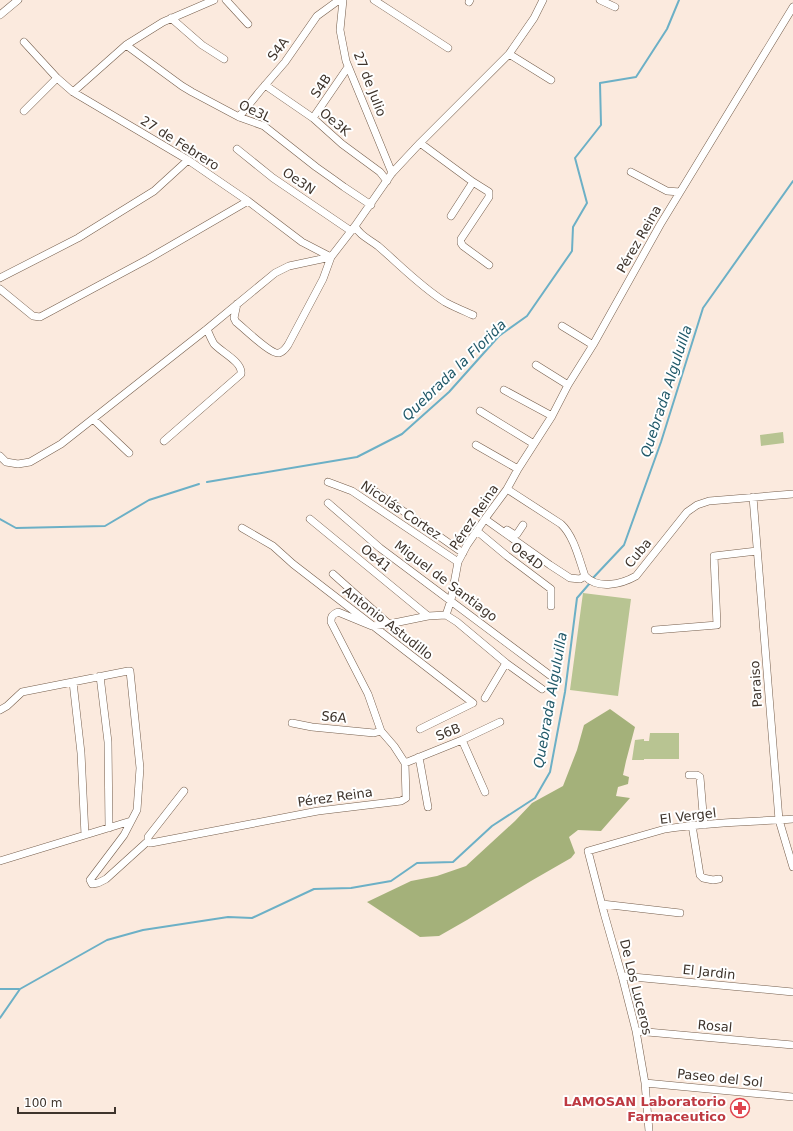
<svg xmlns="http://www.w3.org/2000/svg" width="793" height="1131" viewBox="0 0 793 1131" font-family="'DejaVu Sans',sans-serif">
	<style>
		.green { fill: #b8c492 }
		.forest { fill: #a4b17a }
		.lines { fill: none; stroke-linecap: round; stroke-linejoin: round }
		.stream { stroke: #6cb0c6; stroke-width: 2 }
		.street-casing { stroke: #755e4c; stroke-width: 8 }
		.street { stroke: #fff; stroke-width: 7 }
		.labels { text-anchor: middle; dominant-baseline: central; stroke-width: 4; stroke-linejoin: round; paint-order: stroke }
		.street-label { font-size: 13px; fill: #3e342c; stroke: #fff }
		.health-label { font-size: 13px; font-weight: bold; fill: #be3a42; stroke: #fff; text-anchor: end }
		.water-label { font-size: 14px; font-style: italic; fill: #215969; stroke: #fff }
	</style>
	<rect width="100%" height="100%" fill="#fbeade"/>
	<path class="green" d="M783 432 784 443 761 446 760 435Z
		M583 593 631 599 618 696 570 690Z
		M650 733H679V759H644V741H649Z
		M644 739V760H632L635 740Z"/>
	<path class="forest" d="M610 709 635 727 626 761 623 775 629 777 628 784 618 787 616 796 630 798 601 831 578 830 569 837 575 853 571 858 531 881 467 920 439 936 420 937 367 902 411 881 437 876 466 866 515 821 532 803 563 786 577 750 584 725Z"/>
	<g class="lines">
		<path class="stream" d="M207 482 357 457 402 434 449 392 499 336 527 316 572 251 573 227 587 203 575 158 601 125 600 83 636 77 667 29 679 0
			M0 519 16 528 105 526 149 500 199 484
			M592 579 624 545 661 442 703 308 793 181
			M0 989H19
			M0 1018 20 989 107 940 143 930 228 917 252 918 314 889 351 888 391 881 417 863 453 862 492 826 535 798 550 772 565 692 577 598 590 583"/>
		<defs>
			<path id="street" d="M226 0 248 24
				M343 0 340 30 346 61 392 173
				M374 0 391 11 448 48
				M600 0 615 7
				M469 2 470 0
				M0 15 18 0
				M171 18 202 45 224 59
				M24 42 57 78 73 92 188 160 248 201 302 242 331 257 355 226 392 173 420 143 509 54 534 18 543 0
				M126 45 182 86 192 92 239 117 264 126 316 167 333 179 344 187 371 205
				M509 54 551 80
				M265 85 313 118 342 144 380 172 387 181
				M73 92 126 45 163 22 214 0
				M24 111 57 78
				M239 117 260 91 285 62 317 16 339 0
				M313 118 348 67
				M420 143 473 182 489 192V197L461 239V243L463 246 489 265
				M237 149 273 178 351 231
				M631 172 667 191 680 192
				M451 216 473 182
				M355 226C360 236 369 239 378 246 400 265 420 286 445 302 454 307 464 311 473 315
				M0 278 78 238 154 191 188 160
				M0 289 33 316 40 317 148 259 248 201
				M237 304 234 318 236 322C244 328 271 355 279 353 283 352 286 348 288 345L323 279 331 257
				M562 326 593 345
				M536 365 568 385
				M504 390 552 416
				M480 411 534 444
				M93 419 129 453
				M164 441 241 374C243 362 221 352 214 344 211 339 209 334 207 329
				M476 445 518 469
				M0 456 6 462 18 464 30 462 61 444 207 329 275 273 289 266 331 257
				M328 482 352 491 458 562
				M507 489 561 524C574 536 579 559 585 576 598 590 622 584 636 576L687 512 697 505 709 501 793 494
				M376 492 463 553
				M753 497 779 820 793 867
				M328 503 357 528 380 548 551 676
				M310 519 428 616
				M485 519 550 565 570 578 580 579 585 576
				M242 528 273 546 293 564 473 703 420 729
				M507 530 515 535 517 534 523 525
				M477 531 507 556 551 589V606
				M333 574 389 624
				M446 615 457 622 506 663 542 689
				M655 630 717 625 714 556 757 551
				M100 676 108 742 109 828
				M73 682 81 753 85 835
				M485 698 506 663
				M0 710 7 706 22 692 128 671H130L140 768 137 810 124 835 90 880 92 884 98 883 106 879 148 841
				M292 723 312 727 374 733 381 731
				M462 740 485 792
				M419 757 428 807
				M405 763 462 740 500 722
				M689 775H697L700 777 704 825
				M184 791 148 837V841L151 843 318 811 401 801 406 798 405 763 394 746 381 731 368 694 331 622C331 616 332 615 338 612L372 626 389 624 428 616 446 615 451 600 458 562 467 545 487 516 507 489 518 469 552 416 568 385 593 345 660 225 793 7
				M692 825 700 875 703 878 713 880 719 879
				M0 861 131 821
				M602 904 680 913
				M622 976 793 992
				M636 1031 793 1045
				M645 1083 793 1097
				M649 1131 645 1083 636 1031 622 976 604 913 588 851 665 829C707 822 750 822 793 819"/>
		</defs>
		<use href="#street" class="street-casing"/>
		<use href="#street" class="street"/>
	</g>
	<defs>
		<symbol id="pharmacy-ring" viewBox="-11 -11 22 22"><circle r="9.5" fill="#fff" stroke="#e0444e" stroke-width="1.5"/><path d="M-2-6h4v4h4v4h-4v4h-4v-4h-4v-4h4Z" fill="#e0444e"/></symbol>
	</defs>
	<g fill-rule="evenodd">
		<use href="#pharmacy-ring" x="729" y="1097" width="22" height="22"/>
	</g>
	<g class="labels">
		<g class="street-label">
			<text transform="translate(278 49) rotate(-53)">S4A</text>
			<text transform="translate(370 84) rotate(69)">27 de Julio</text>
			<text transform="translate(321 86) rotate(-56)">S4B</text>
			<text transform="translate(255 111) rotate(26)">Oe3L</text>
			<text transform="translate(335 122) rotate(40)">Oe3K</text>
			<text transform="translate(180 143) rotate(32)">27 de Febrero</text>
			<text transform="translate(299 181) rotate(34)">Oe3N</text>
			<text transform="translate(639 239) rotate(-60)">Pérez Reina</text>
			<text transform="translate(401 510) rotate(34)">Nicolás Cortez</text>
			<text transform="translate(474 517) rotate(-56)">Pérez Reina</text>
			<text transform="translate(638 553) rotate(-50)">Cuba</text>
			<text transform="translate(527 556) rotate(37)">Oe4D</text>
			<text transform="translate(376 558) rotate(39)">Oe41</text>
			<text transform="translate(446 581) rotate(37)">Miguel de Santiago</text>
			<text transform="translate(388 623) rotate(38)">Antonio Astudillo</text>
			<text transform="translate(756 684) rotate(-94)">Paraiso</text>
			<text transform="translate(334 717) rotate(6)">S6A</text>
			<text transform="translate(448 732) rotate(-22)">S6B</text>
			<text transform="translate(335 797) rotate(-8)">Pérez Reina</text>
			<text transform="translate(688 816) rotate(-7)">El Vergel</text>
			<text transform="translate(709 972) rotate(6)">El Jardin</text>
			<text transform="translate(636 987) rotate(76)">De Los Luceros</text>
			<text transform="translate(715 1026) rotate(5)">Rosal</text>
			<text transform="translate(720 1078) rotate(6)">Paseo del Sol</text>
		</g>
		<g class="health-label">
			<text x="726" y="1101">LAMOSAN Laboratorio<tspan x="726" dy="15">Farmaceutico</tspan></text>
		</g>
		<g class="water-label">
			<text transform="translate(454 370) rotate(-44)">Quebrada la Florida</text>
			<text transform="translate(666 391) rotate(-72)">Quebrada Alguluilla</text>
			<text transform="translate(550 700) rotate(-80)">Quebrada Alguluilla</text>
		</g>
	</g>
	<path d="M18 1107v6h97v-6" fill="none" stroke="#3e342c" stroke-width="2"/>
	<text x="24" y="1107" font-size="12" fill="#3e342c" stroke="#ffffff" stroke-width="3" paint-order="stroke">100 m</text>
</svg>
